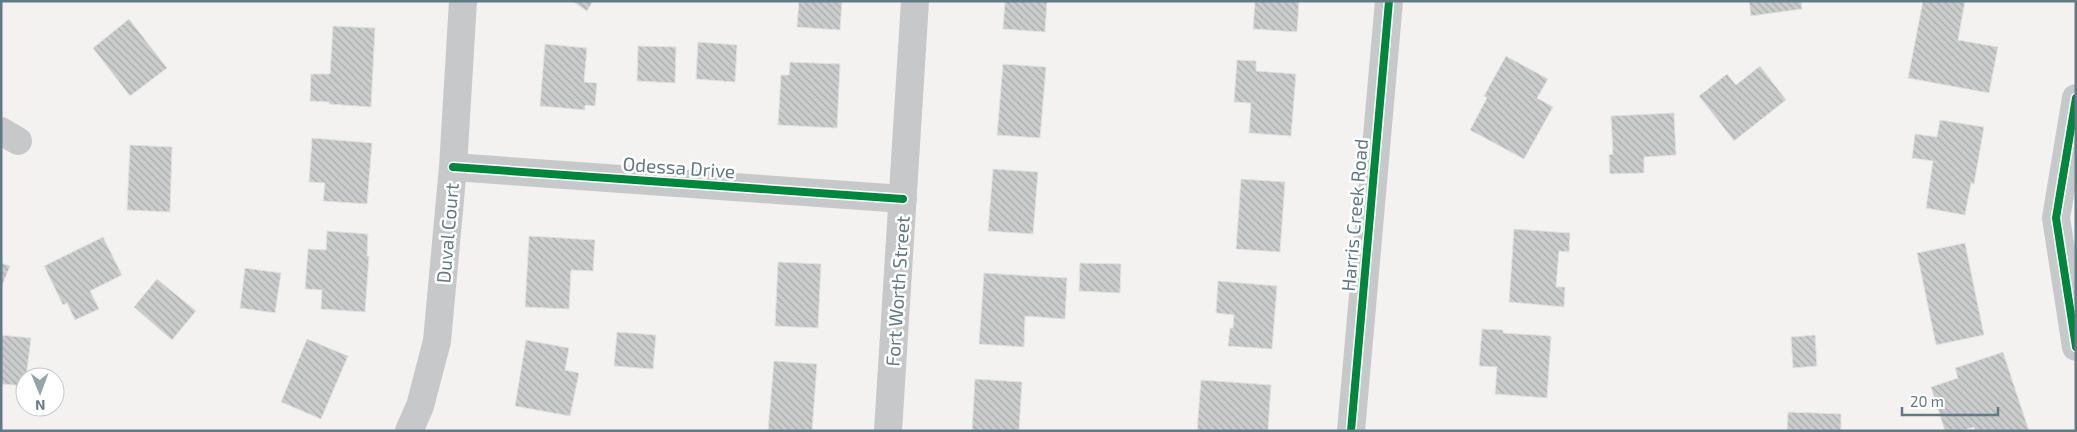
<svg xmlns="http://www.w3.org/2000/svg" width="2077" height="432" viewBox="0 0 2077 432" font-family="'Exo 2',sans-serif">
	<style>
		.building { fill: url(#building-back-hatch); stroke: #e2e2e1 }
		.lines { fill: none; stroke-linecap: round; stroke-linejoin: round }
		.minor { stroke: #c7c8c9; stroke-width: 28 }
		.tertiary { stroke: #c7c8c9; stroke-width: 28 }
		.cycleway-casing { stroke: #fff; stroke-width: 11 }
		.cycleway { stroke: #00873e; stroke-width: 8 }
		.labels { text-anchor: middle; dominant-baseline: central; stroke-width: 5; stroke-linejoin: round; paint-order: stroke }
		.street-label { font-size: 19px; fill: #627a82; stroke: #fff }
	</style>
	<defs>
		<pattern id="building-back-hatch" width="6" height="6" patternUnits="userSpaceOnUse" patternTransform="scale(1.25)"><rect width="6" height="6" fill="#cbcdcd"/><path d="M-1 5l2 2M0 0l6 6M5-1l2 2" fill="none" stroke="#a8abac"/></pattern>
	</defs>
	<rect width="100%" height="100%" fill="#f3f2f1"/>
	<path class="building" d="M572 1H593L587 11Z
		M799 1H842L840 30 797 27Z
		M1005 1H1047L1045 32 1003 29Z
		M1255 1H1299L1297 32 1253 29Z
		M1749 1H1801L1802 9 1751 16Z
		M1923 1H1965L1958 40 1998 47 1989 93 1908 78Z
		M129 19 167 68 130 96 93 48Z
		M333 26 375 28 371 107 329 104V102L310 101 311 74H330Z
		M698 42 737 45 735 82 696 79Z
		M545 44 587 48 584 82 597 83 595 106 585 105V110L540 106Z
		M638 46 676 47 675 83 637 81Z
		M1506 56 1548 79 1537 98 1553 107 1524 159 1470 130 1487 98 1484 96Z
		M1237 60 1256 61V71L1296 74 1291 136 1249 133 1251 103 1234 102Z
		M790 62 840 64 837 128 778 125 781 75H789Z
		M1003 64 1046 67 1040 138 997 135Z
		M1760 66 1786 100 1734 141 1699 96 1727 74 1736 85Z
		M1674 113 1676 155 1644 157V173L1610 174 1609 155 1613 154 1611 116Z
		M1940 120 1984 127 1974 184 1971 183 1965 215 1926 208 1933 161 1912 158 1915 134 1937 137Z
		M312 138 372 143 367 204 323 201 325 183 309 182Z
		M130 145 172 147 170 212 127 210Z
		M993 169 1038 172 1033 234 988 231Z
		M1241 179 1285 182 1280 252 1236 249Z
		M1514 229 1570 233 1569 252 1559 251 1556 287H1565L1564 307 1509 302Z
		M327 231 368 234 367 256H369L365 312 321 309 322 290 305 289 308 249 326 250Z
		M529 236 595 240 593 271 571 270 569 309 525 307Z
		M103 237 122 275 90 291 99 309 75 320 67 303 63 305 44 266Z
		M1965 243 1984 335 1936 345 1917 253Z
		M778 262 821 264 818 328 775 326Z
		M1 263 10 266 1 288Z
		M1080 263 1121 264 1120 293 1079 291Z
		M245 268 281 273 275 313 240 308Z
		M984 273 1067 278 1065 319 1025 316 1024 347 979 344Z
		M157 279 196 311 172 340 134 307Z
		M1218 281 1277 286 1272 349 1228 346 1230 328H1233L1234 315 1216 313Z
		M1482 329 1503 330V333L1551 336 1547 398 1495 394 1497 367 1479 366Z
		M617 332 656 335 653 369 614 366Z
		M1 335 31 338 25 386 1 384Z
		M1815 335 1817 366 1793 368 1791 337Z
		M307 339 348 356 321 419 281 402Z
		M526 340 569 348 565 370 579 373 570 416 515 406Z
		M2003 352 2029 431H1975L1974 427 1961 431H1945L1931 387 1958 378 1955 368Z
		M774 361 817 364 812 431 768 430Z
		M975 379 1022 382 1019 431H972Z
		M1201 380 1271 385 1268 431H1197Z
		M1788 412 1841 414V431H1787Z"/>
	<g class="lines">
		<path class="minor" d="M2076 98 2056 218 2076 347
			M1 131 18 141
			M453 167 903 199
			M409 431 420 406 437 341 453 167 463 1
			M888 431 915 1"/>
		<path class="tertiary" d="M1351 431 1389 1"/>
		<defs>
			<path id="cycleway" d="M2076 98 2056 218 2076 347
				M453 167 903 199
				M1351 431 1389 1"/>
		</defs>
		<use href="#cycleway" class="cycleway-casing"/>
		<use href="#cycleway" class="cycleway"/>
	</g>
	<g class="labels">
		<g class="street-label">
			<text transform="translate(679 167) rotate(4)">Odessa Drive</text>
			<text transform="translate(1354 215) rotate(-85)">Harris Creek Road</text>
			<text transform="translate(447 233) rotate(-85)">Duval Court</text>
			<text transform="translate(897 291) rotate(-86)">Fort Worth Street</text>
		</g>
	</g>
	<rect width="2077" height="432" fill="none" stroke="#627a82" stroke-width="5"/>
	<g transform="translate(40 392) rotate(179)"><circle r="24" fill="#ffffff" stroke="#c0cacd"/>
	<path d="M0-4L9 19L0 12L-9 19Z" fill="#95a4a9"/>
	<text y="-8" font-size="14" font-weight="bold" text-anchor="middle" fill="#627a82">N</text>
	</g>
	<path d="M1902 407v8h96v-8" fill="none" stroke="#627a82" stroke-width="2.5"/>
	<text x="1910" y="407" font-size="15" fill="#627a82" stroke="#ffffff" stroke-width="4" paint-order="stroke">20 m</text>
</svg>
